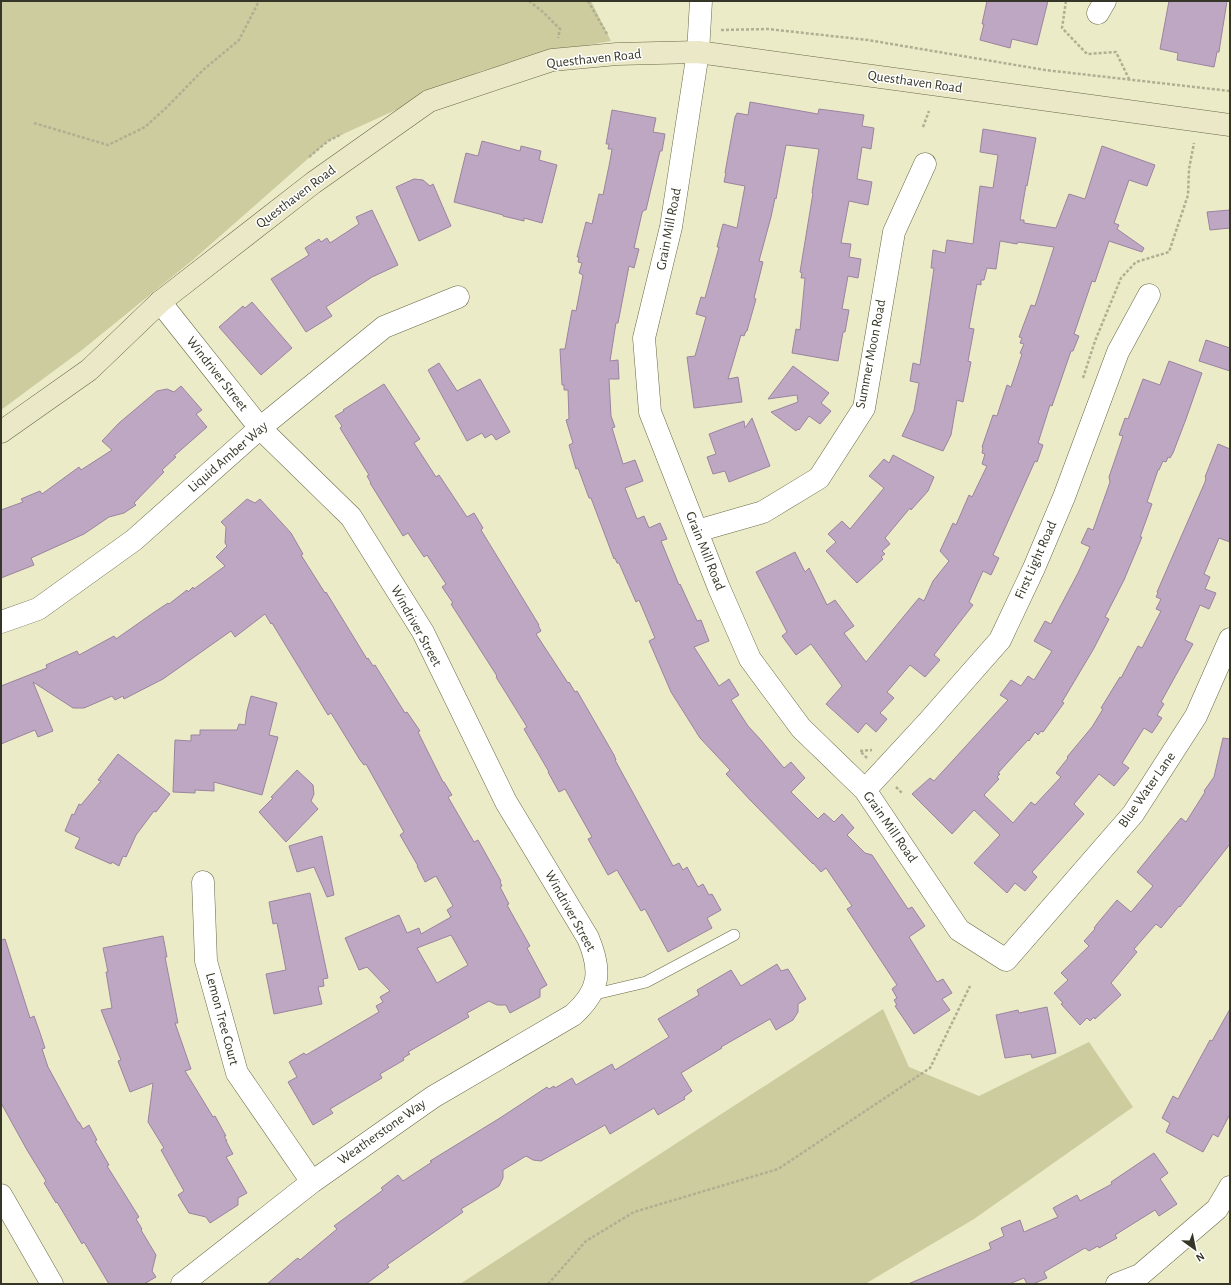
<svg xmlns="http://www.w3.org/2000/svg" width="1231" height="1285" viewBox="0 0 1231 1285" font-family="'Alegreya Sans',sans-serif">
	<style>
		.green { fill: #cccc9e }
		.building { fill: #bea7c2; stroke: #9b849f; fill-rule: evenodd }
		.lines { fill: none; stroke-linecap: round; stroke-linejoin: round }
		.lane-casing { stroke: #686848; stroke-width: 12 }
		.street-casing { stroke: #686848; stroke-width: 23 }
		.secondary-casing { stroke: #686848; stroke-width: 23 }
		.path { stroke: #afaf92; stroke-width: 2.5; stroke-dasharray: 3 2; stroke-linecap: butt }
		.lane { stroke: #fff; stroke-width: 11 }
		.street { stroke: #fff; stroke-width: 22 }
		.secondary { stroke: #eae8c6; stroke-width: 22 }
		.labels { text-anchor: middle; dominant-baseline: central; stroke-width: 3; stroke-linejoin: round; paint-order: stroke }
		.street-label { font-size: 14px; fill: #363628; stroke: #fff }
	</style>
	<rect width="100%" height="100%" fill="#ebebc7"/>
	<path class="green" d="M1 1H591L611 41 577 47 481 71 328 141 194 259 82 350 1 410Z
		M883 1009 909 1067 979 1096 1089 1042 1133 1107 974 1219 865 1284H460Z"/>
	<path class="building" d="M987 1H1048L1037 45 1012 39 1010 48 980 40 984 24H982Z
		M1169 1H1227L1220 45 1219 52H1217L1214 67 1177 60 1178 53 1160 49Z
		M750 102 818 114 819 109 864 115 862 126 874 128 871 149 862 147 857 179 872 182 868 205 849 201 841 243 851 244 849 257 861 259 858 278 848 276 842 309 849 310 845 332H843L838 361 792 353 796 329 800 330 805 278H801L802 273 800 272 813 193H812L819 149 786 145 776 199 775 198 771 217 759 261 763 262 754 298 756 299 747 331H746L744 336 741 335 728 379 738 377 742 402 694 408 687 357 695 356 706 317 696 314 701 297 705 298 719 247H717L723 224 737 228 745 186 724 182 726 173H725L735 117 737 113 748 115Z
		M612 110 656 118 653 132 665 134 662 151H660L646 210H644L642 213 634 248 639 249 634 268 629 266 618 323H616L610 361 618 360 619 379H609L611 416 615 427 612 428 623 464 635 460 643 481 625 488 637 519 644 516 649 528 660 523 667 539 661 541 679 585 680 584 697 621 701 620 709 641 694 647 719 686 729 679 739 695 731 700 748 726 760 739 784 768 791 762 805 778 791 792 818 819 824 813 834 822 842 814 854 828 847 835 865 853 872 855 908 909 912 907 925 926 909 937 937 982 943 979 952 993 942 999 950 1010 914 1034 895 1006 897 1005 894 1000 897 998 892 989 897 985 847 909 852 906 826 868 821 872 813 863V864L751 801 726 774 730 770 700 738 671 692 649 641 655 638 639 600 636 602 619 563H617L615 558 614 559 591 498H589L578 468 576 469 569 445 573 443 566 420 569 419 568 390H564V385H562L560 349H565L572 310 576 311 583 275 579 273 582 263 578 262 579 257H577L586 222 592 224 599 194 603 195 610 161 612 149H608L609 144H606Z
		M983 129 1036 138 1027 186 1026 185 1020 220H1024V223L1056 228 1069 194 1085 199 1102 146 1155 165 1147 186 1129 180 1114 223 1119 225 1117 229 1144 248 1142 252 1109 241 1095 282 1092 281 1074 334 1079 336 1073 351H1071L1052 406 1050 405 1038 443 1043 445 1037 462 1035 461 993 555 999 558 991 575 983 571 969 602 973 605 934 655 940 660 925 677 910 665 887 692 894 698 880 713 887 719 876 732 866 723 858 733 826 704 842 686 811 644 796 655 782 636 787 632 756 572 795 552 805 572 809 568 827 605 835 600 854 626 844 633 866 662 919 598 924 601 933 581 949 561 940 551 941 549 953 523 956 525 969 495 972 497 987 466 982 464 985 454 982 453 983 448 982 447 993 415 997 416 1007 385 1011 387 1022 354 1020 353 1024 344 1020 343 1022 338 1019 337 1031 305 1035 306 1054 247 1018 242 1017 244 1000 241 996 269 987 268 984 280H981V285L977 284 969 328 974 329 968 361 971 362 963 402 957 400 951 435 943 451 902 436 914 411 919 383 910 381 913 363 920 365 934 268H931L933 250 945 253 947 240 973 244 980 186 993 188 998 155 980 152Z
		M482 141 520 151 521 146 541 151 539 160 557 165 542 223 524 218V221L503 216V215L454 202 466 153 478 156Z
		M414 179 423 180 430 186 433 184 451 226 419 241 396 187Z
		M372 210 398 265 372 277 326 307 332 316 306 332 271 279 309 255 305 248 319 239 321 242 327 238 330 243 359 224 356 217Z
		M1230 210V228L1210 230 1207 212Z
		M252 302 292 348 261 375 219 327 243 306 245 308Z
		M1206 340 1230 348V371L1199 361Z
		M1169 361 1202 373 1186 419 1173 453 1170 458 1168 457 1166 462 1163 461 1159 470H1158L1147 502 1152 504 1140 537H1142L1124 580 1105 617 1109 619 1093 650 1062 702 1064 703 1043 732 1041 731 1038 735 1035 732 1029 741 1028 740 998 773 1000 774 997 777 999 779 984 795 1013 823 1031 802 1035 805 1061 777 1056 773 1068 758 1067 757 1092 727 1103 709 1101 708 1120 677 1121 678 1138 646 1142 648 1161 611 1156 609 1161 599 1156 597 1158 593 1157 592 1205 482 1206 478 1205 477 1218 444 1230 449V542L1219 538 1204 574 1210 577 1205 589 1216 593 1209 609 1200 605 1185 640 1193 644 1161 702 1164 704 1157 715 1162 718 1152 733 1144 728 1122 763 1129 768 1114 786 1099 774 1074 804 1084 814 1032 872 1037 877 1025 891 1015 883 1007 893 974 863 1000 835 974 810 952 834 912 794 930 778 934 781 1008 700 1000 695 1011 680 1021 686 1028 676 1034 680 1052 651 1034 641 1045 621 1051 624 1078 573 1090 547 1081 543 1088 528 1093 530 1110 482 1109 477 1123 436 1119 435 1125 418 1128 419 1143 379 1160 385Z
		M439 363 457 391 480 379 510 432 496 440 492 434 485 438 482 433 467 441 428 370Z
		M793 366 829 393 821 403 831 411 820 424 809 416 799 430 798 429 796 431 771 412 798 402 797 395 768 399Z
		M384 384 420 439 414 443 436 477 439 475 467 517 474 513 483 528 481 530 539 625H538L541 631 536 634 568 683 569 682 575 692 577 691 614 755 616 760H615L673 866 679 863 683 870 687 867 698 887 703 884 709 895 712 894 721 910 707 918 712 928 668 952 645 909 641 911 617 870 608 875 588 839 592 837 565 789 559 792 548 772H549L524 729 527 727 496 677 497 676 451 604 453 603 442 587 446 584 427 555 424 557 408 533 403 536 370 483H371L367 476 369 475 340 428 342 426 335 416 344 411 343 410Z
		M181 386 202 410 196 414 207 427 174 456 176 457 162 470 164 472 134 503 136 505 124 513 109 517 84 534 31 558 34 565 1 578V510L23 502 21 499 40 491 42 494 79 467 81 470 112 450 102 441 119 423 157 391 167 389 174 392Z
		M752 418 770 466 729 482 725 471 713 474 707 457 716 454 709 434 744 421 745 428Z
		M893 455 934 477 928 491 911 510 910 508 885 538 890 544 882 551 885 554 881 557 883 559 857 583 826 551 836 542 828 534 842 521 850 529 884 488 869 476 884 459 889 463Z
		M247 499 255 503 260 499 291 533 303 554 301 555 325 593 326 592 367 659 368 658 373 666 375 665 405 713 407 712 420 731 418 732 443 782H444L452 795 448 797 474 842 478 840 501 881 500 882 502 886 500 887 509 904 507 905 530 946 527 948 547 985 540 989V997L510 1013 506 1005H497L489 1001 467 1013 469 1017 408 1052 410 1054 403 1058 404 1060 380 1074 382 1078 330 1109 333 1113 313 1125 288 1082 297 1077 289 1062 304 1053 306 1055 379 1012 376 1006 383 1002 380 997 390 991 367 967 359 970 345 938 399 915 407 933 419 928 421 934 451 917 447 910 453 906 436 876 425 882 417 866H418L400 835 404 832 366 764 364 765 360 760 331 713 328 715 272 623 271 624 265 614 235 637 231 631 163 679 124 699 123 696 115 700 112 696 84 708H73L33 682 53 731 38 737 35 730 1 744V686L47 668 46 665 77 651 79 655 114 636 116 639 153 613 168 603 169 604 187 590 188 592 193 587 194 589 225 566 216 557 227 546 225 543 226 527 221 522ZM451 935 468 965 437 983 417 948Z
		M251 696 277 703 269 735 278 737 262 795 214 782V791L195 790V793L173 792 175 740 191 741V735H200V730H237L239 724 245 725 247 711Z
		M1223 738 1230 739V844L1180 907 1179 906 1161 928 1156 924 1134 949 1137 952 1111 983 1121 995 1095 1019 1094 1017 1090 1021 1087 1018 1080 1025 1061 1004 1063 1003 1054 993 1068 980 1061 973 1089 946 1084 941 1095 929 1094 928 1097 924 1117 900 1131 912 1153 886 1137 872 1181 818 1186 822 1205 792 1204 791 1214 777Z
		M118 754 170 794 156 812 154 811 136 835 126 857 123 856 119 866 112 862 111 864 75 848 80 838 65 831 72 814 74 815 79 804 81 805 101 781 98 780Z
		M297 770 313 785 314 794 311 801 318 809 286 842 259 812 273 798 271 797Z
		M322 836 334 895 327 897 314 867 297 872 289 846Z
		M310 893 328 978 323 979 324 986 318 987 322 1004 274 1014 266 974 286 970 277 923 273 924 269 902Z
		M163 936 167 957H165L178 1023H175L191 1069 185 1071 213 1117 215 1116 226 1136H224L227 1141H226L233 1154 226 1157 247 1193 238 1198V1205L210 1223 206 1217 189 1213 178 1195 184 1191 161 1150 164 1148 148 1122 153 1083 130 1092 118 1061 121 1060 101 1010 112 1008 106 972H108L103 948Z
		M5 939 30 1018 34 1016 40 1033 45 1048 42 1049 48 1067 78 1122H79L83 1129 89 1125 97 1140 95 1141 109 1165 107 1166 139 1217 136 1219 142 1229 141 1230 156 1255 152 1271 156 1277 144 1284H109L84 1242 82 1244 57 1202 56 1203 44 1183 46 1181 27 1150 1 1103V940Z
		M777 964 781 971 788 969 806 999 798 1004V1012L793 1020 776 1030 770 1019 721 1047 722 1048 681 1073 692 1091 684 1097 685 1099 658 1115 654 1108 610 1134 605 1125 541 1161 533 1160 526 1156 503 1170V1178L499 1186 461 1209 463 1212 387 1265 389 1267 366 1284H267L295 1260 298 1258 300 1260 337 1229 334 1226 383 1190 381 1188 398 1175 403 1181 432 1162 430 1161 500 1118 547 1087 549 1089 554 1086 555 1088 572 1078 576 1085 612 1064 615 1070 669 1037 658 1019 699 995 697 990 731 970 741 986Z
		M1047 1007 1056 1053 1032 1058 1031 1054 1005 1058 996 1015 1018 1010 1019 1013Z
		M1230 1009V1114L1218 1137 1213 1134 1203 1152 1166 1132 1170 1123 1162 1118 1173 1096 1178 1099 1210 1040 1212 1041Z
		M1154 1153 1168 1173 1160 1179 1177 1204 1159 1216 1155 1210 1115 1235 1117 1238 1099 1248 1098 1246 1089 1251 1085 1248 1044 1272 1047 1278 1033 1284H1027L1024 1278 1009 1284H908L991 1249 989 1243 1004 1236 1001 1228 1020 1220 1024 1232 1058 1217 1053 1208 1077 1195 1080 1201 1112 1184 1111 1182Z"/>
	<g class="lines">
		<defs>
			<path id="lane" d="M591 995 646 982 734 935"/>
			<path id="street" d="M701 1 698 52 671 227 644 338 650 412 719 588 750 659 801 728 865 790 959 930 1006 960 1133 814 1196 716 1230 639
				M1098 13 1105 1
				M160 302 260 428 351 517 423 632 506 802 588 938C602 971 600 991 573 1015L433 1097 312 1182 182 1284
				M697 531 763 512 819 478 864 408 894 232 925 164
				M1 622 38 609 134 540 260 428 384 327 458 297
				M865 790 927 723 1000 640 1034 568 1064 497 1118 352 1149 295
				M203 882 206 961 237 1073 312 1182
				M1 1195 52 1284
				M1117 1284 1140 1275 1217 1209 1230 1187"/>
			<path id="secondary" d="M1 432 89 370 160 302 313 183 429 101 552 60 617 54 698 52 1230 125"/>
		</defs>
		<use href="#lane" class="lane-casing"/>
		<use href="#street" class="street-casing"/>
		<use href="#secondary" class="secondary-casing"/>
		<path class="path" d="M529 1 543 12 560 29 558 38
			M588 1 607 34
			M1066 1 1062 28 1087 54 1116 52 1129 79
			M721 30 768 29 868 40 1045 70 1230 91
			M34 123 108 145 145 127 167 107 203 70 239 40 259 1
			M923 127 929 111
			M309 157 328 141 342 134
			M1083 378 1095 341 1121 278 1136 262 1169 252 1188 195 1189 169 1194 143
			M867 758 860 751 872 750
			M896 787 902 793
			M548 1284 586 1241 634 1212 778 1169 930 1068 970 986"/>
		<use href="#lane" class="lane"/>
		<use href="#street" class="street"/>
		<use href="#secondary" class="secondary"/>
	</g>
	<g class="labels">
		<g class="street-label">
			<text transform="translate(594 59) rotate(-6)">Questhaven Road</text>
			<text transform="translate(915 82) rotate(8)">Questhaven Road</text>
			<text transform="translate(296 197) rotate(-37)">Questhaven Road</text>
			<text transform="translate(669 229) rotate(-79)">Grain Mill Road</text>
			<text transform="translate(871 354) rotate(-79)">Summer Moon Road</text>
			<text transform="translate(217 374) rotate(52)">Windriver Street</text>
			<text transform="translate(228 457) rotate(-41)">Liquid Amber Way</text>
			<text transform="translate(705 551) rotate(68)">Grain Mill Road</text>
			<text transform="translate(1036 560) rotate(-66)">First Light Road</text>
			<text transform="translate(416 626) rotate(61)">Windriver Street</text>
			<text transform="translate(1147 790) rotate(-55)">Blue Water Lane</text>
			<text transform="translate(890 827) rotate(55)">Grain Mill Road</text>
			<text transform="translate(570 911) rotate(61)">Windriver Street</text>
			<text transform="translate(222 1019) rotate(75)">Lemon Tree Court</text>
			<text transform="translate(382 1132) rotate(-35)">Weatherstone Way</text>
		</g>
	</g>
	<rect width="1231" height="1285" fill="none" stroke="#363628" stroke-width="4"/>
	<g transform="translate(1195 1249) rotate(147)" stroke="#ffffff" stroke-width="3" paint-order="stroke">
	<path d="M0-3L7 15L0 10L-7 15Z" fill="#363628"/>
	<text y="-6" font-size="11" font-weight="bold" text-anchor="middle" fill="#363628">N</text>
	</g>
</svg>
